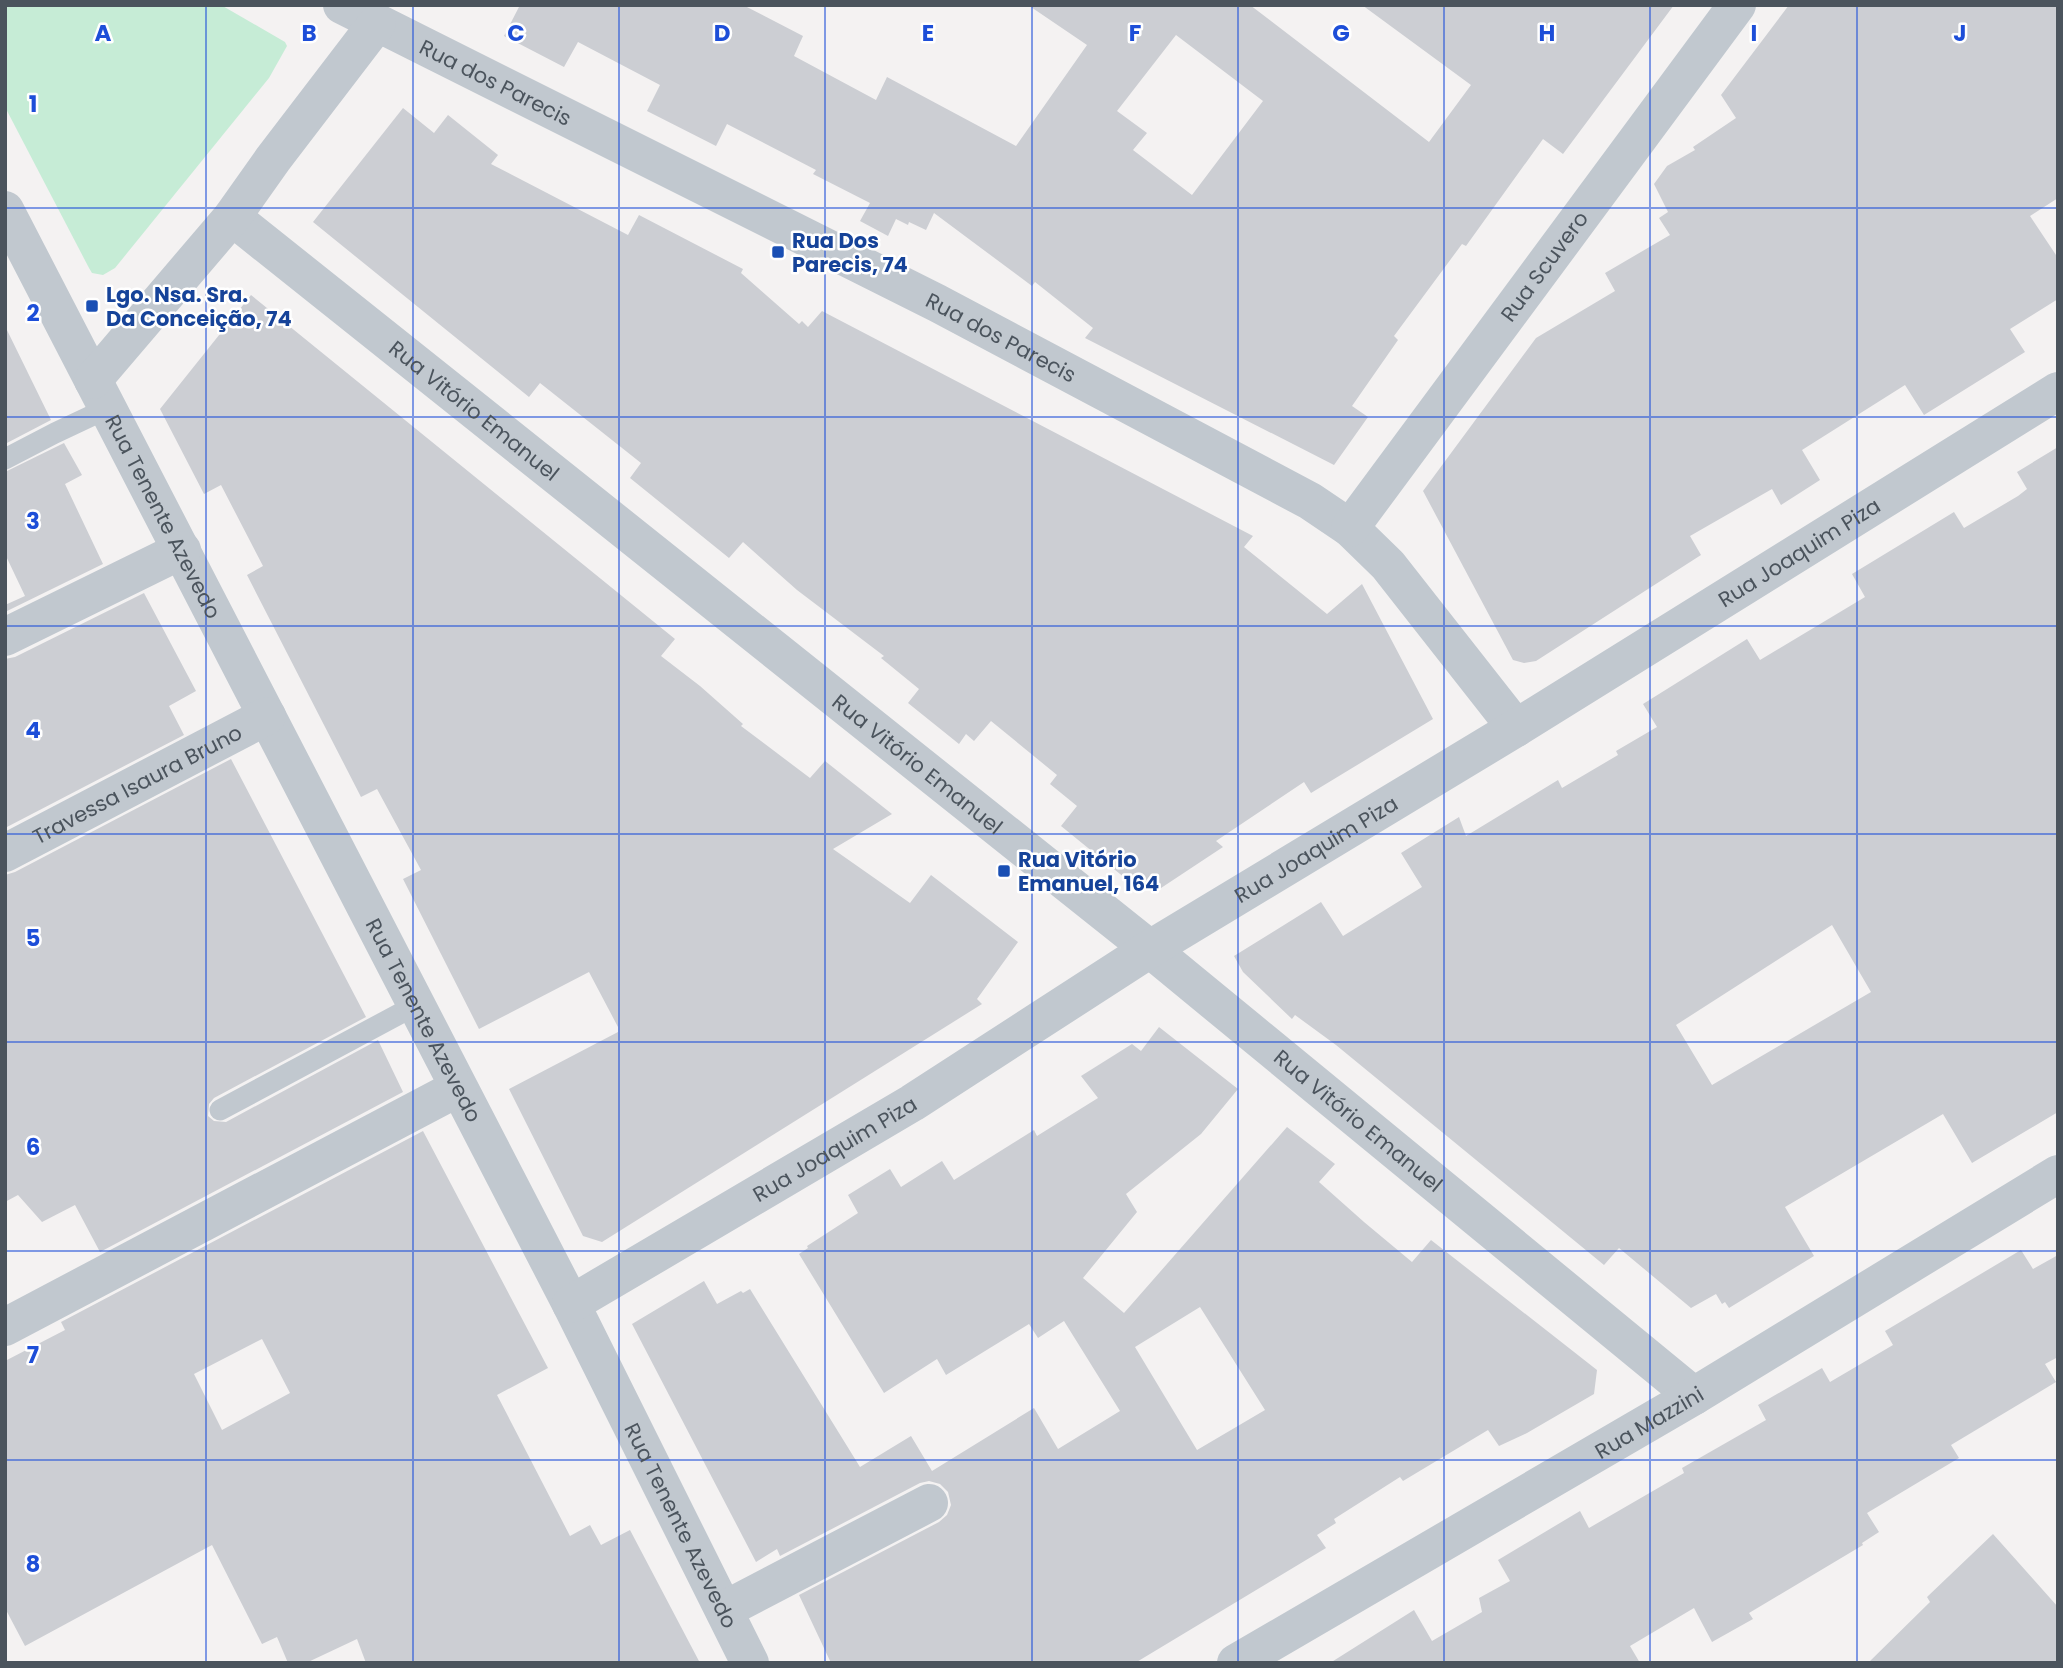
<svg xmlns="http://www.w3.org/2000/svg" width="2063" height="1668" viewBox="0 0 2063 1668" font-family="Poppins,sans-serif">
	<style>
		.green { fill: #c6ecd6 }
		.building { fill: #ccced3; fill-rule: evenodd }
		.lines { fill: none; stroke-linecap: round; stroke-linejoin: round }
		.lane { stroke: #c1c8cf; stroke-width: 21 }
		.street { stroke: #c1c8cf; stroke-width: 38 }
		.grid { fill: none; stroke: #1d4ed8; stroke-width: 2; stroke-opacity: 0.55 }
		.transit-dot { fill: #1a4fb4; stroke: #fff; stroke-width: 2.5 }
		.labels { text-anchor: middle; dominant-baseline: central; stroke-width: 5; stroke-linejoin: round; paint-order: stroke }
		.street-label { font-size: 21px; fill: #4b545d; stroke: #fff }
		.transit-label { font-size: 21px; font-weight: bold; fill: #164399; stroke: #fff; text-anchor: start }
		.grid-label { font-size: 23px; text-anchor: middle; font-weight: bold; fill: #1d4ed8; stroke: #fff; stroke-width: 5; stroke-linejoin: round; paint-order: stroke }
	</style>
	<rect width="100%" height="100%" fill="#f4f2f2"/>
	<path class="green" d="M5 5H221L285 42 287 46 269 78 115 268 103 275 92 273 89 268 5 107Z"/>
	<path class="building" d="M520 5H743L803 36 794 56 876 100 887 77 1016 146 1087 45 1028 5H1250L1429 142 1471 85 1362 5H1674L1563 154 1543 139 1466 246 1462 244 1394 336 1398 340 1352 406 1368 417 1334 465 1085 338 1093 328 1035 282 1032 286 934 213 926 230 909 222 908 225 896 219 888 236 860 221 870 203 813 174 816 170 727 124 716 146 647 111 660 85 578 42 564 67 504 36ZM1176 35 1263 101 1192 195 1133 150 1147 133 1117 111Z
		M1789 5H2058V198L2030 216 2058 258V299L2010 329 2025 352 1924 415 1905 385 1802 450 1820 480 1781 505 1772 489 1690 536 1701 555 1536 661 1524 663 1513 660 1423 491 1536 338 1615 291 1605 273 1670 235 1659 218 1668 212 1654 184 1667 166 1695 150 1693 147 1736 118 1721 95Z
		M403 108 434 133 448 115 498 155 491 164 628 235 639 215 743 269 741 273 799 324 802 321 808 327 822 311 1253 536 1244 547 1327 614 1362 584 1433 719 1311 793 1304 782 1216 841 1223 847 1158 890 1136 887 1061 826 1077 806 1050 784 1057 775 991 721 974 741 966 734 959 744 908 703 919 689 881 658 884 656 797 590 743 542 729 558 630 478 641 463 540 383 529 397 313 222Z
		M251 295 675 639 661 656 700 686 743 724 741 726 810 778 825 761 892 814 833 849 910 903 931 875 1018 942 977 999 982 1004 602 1242 583 1236 509 1089 618 1032V1027L589 972 479 1029 403 879 421 870 377 789 361 797 247 575 263 566 221 485 204 494 160 409Z
		M5 326 51 420 5 444Z
		M64 443 82 475 65 484 103 564 5 612V605L25 596 5 554V472Z
		M2058 447V1112L1972 1163 1943 1114 1785 1207 1814 1256 1729 1308 1725 1302 1722 1304 1716 1294 1691 1308 1619 1248 1604 1265 1336 1045 1295 1015 1292 1019 1243 972 1234 956 1321 902 1343 936 1422 887 1401 853 1459 817 1466 836 1558 780 1562 788 1618 755 1616 751 1657 727 1643 704 1747 639 1760 660 1865 597 1852 574 1954 512 1964 528 2018 496 2027 489 2017 472ZM1832 925 1871 992 1712 1085 1676 1025Z
		M144 593 196 691 169 706 184 735 5 828V659L15 657Z
		M231 759 366 1017 214 1098 209 1104 208 1116 214 1121 226 1122 378 1040 403 1092 100 1252 75 1205 42 1222 18 1195 5 1202V875L15 872Z
		M1159 1027 1238 1089 1201 1134 1126 1194 1137 1212 1083 1278 1124 1313 1287 1127 1335 1164 1319 1182 1364 1222 1412 1262 1431 1240 1597 1370 1594 1394 1527 1433 1499 1446 1488 1430 1403 1481 1400 1477 1334 1519 1336 1523 1317 1535 1326 1548 1135 1663H831L799 1595 939 1522 947 1515 951 1505 948 1492 940 1484 929 1481 920 1483 780 1556 777 1549 756 1562 632 1324 704 1281 717 1304 741 1291 743 1293 750 1289 860 1467 911 1436 932 1471 1034 1408 1058 1449 1120 1411 1064 1321 1038 1338 1029 1324 946 1375 937 1359 884 1393 799 1254 808 1248 807 1246 858 1213 848 1195 890 1169 901 1187 942 1161 954 1180 1034 1130 1037 1136 1098 1098 1081 1076 1132 1044 1141 1051ZM1200 1307 1265 1410 1197 1450 1135 1347Z
		M423 1131 548 1368 497 1395 570 1536 590 1525 601 1545 630 1530 700 1663H366L357 1639 306 1663H288L277 1637 262 1644 212 1545 25 1646 5 1608V1361L65 1330 61 1322ZM262 1339 290 1393 222 1430 194 1374Z
		M2021 1250 2033 1269 2058 1255V1357L2045 1364 2056 1382 1951 1445 1959 1458 1867 1513 1879 1532 1862 1543 1863 1545 1749 1613 1753 1619 1712 1642 1694 1608 1630 1646 1640 1663H1330L1414 1610 1432 1641 1482 1612 1479 1598 1510 1581 1498 1560 1580 1511 1589 1528 1684 1473 1682 1468 1766 1420 1758 1405 1822 1368 1830 1382 1893 1345 1885 1331Z
		M1993 1534 2058 1607V1663H1868L1930 1602 1927 1597Z"/>
	<g class="lines">
		<path class="lane" d="M5 459 55 433 108 408
			M220 1110 416 1005"/>
		<g class="street">
			<path id="s1" d="M342 5 937 303 1310 501 1350 528 1388 565 1516 728"/>
			<path id="s2" d="M5 210 571 1304 750 1663"/>
			<path id="s3" d="M232 217 1150 949 1694 1396"/>
			<path d="M93 380 232 217 273 159 377 23"/>
			<path id="s4" d="M1350 528 1737 5"/>
			<path d="M5 637 182 550"/>
			<path id="s5" d="M5 853 267 716"/>
			<path id="s6" d="M571 1304 912 1103 1150 949 1516 728 2058 391"/>
			<path d="M5 1327 458 1088"/>
			<path d="M724 1610 929 1503"/>
			<path id="s7" d="M1236 1663 1694 1396 2058 1174"/>
		</g>
	</g>
	<path class="grid" d="M206 5V1663M413 5V1663M619 5V1663M825 5V1663M1032 5V1663M1238 5V1663M1444 5V1663M1650 5V1663M1857 5V1663M5 208H2058M5 417H2058M5 626H2058M5 834H2058M5 1042H2058M5 1251H2058M5 1460H2058"/>
	<g class="transit-dot">
		<rect x="771" y="245" width="14" height="14" rx="3.5"/>
		<rect x="85" y="299" width="14" height="14" rx="3.5"/>
		<rect x="997" y="864" width="14" height="14" rx="3.5"/>
	</g>
	<g class="labels">
		<g class="street-label">
			<text stroke="none"><textPath href="#s1" startOffset="172">Rua dos Parecis</textPath></text>
			<text stroke="none"><textPath href="#s4" startOffset="326">Rua Scuvero</textPath></text>
			<text stroke="none"><textPath href="#s1" startOffset="738">Rua dos Parecis</textPath></text>
			<text stroke="none"><textPath href="#s3" startOffset="310">Rua Vitório Emanuel</textPath></text>
			<text stroke="none"><textPath href="#s2" startOffset="345">Rua Tenente Azevedo</textPath></text>
			<text stroke="none"><textPath href="#s6" startOffset="1440">Rua Joaquim Piza</textPath></text>
			<text stroke="none"><textPath href="#s3" startOffset="877">Rua Vitório Emanuel</textPath></text>
			<text stroke="none"><textPath href="#s5" startOffset="149">Travessa Isaura Bruno</textPath></text>
			<text stroke="none"><textPath href="#s6" startOffset="873">Rua Joaquim Piza</textPath></text>
			<text stroke="none"><textPath href="#s2" startOffset="912">Rua Tenente Azevedo</textPath></text>
			<text stroke="none"><textPath href="#s3" startOffset="1444">Rua Vitório Emanuel</textPath></text>
			<text stroke="none"><textPath href="#s6" startOffset="306">Rua Joaquim Piza</textPath></text>
			<text stroke="none"><textPath href="#s7" startOffset="478">Rua Mazzini</textPath></text>
			<text stroke="none"><textPath href="#s2" startOffset="1479">Rua Tenente Azevedo</textPath></text>
		</g>
		<g class="transit-label">
			<text x="792" y="240">Rua Dos<tspan x="792" dy="24">Parecis, 74</tspan></text>
			<text x="106" y="294">Lgo. Nsa. Sra.<tspan x="106" dy="24">Da Conceição, 74</tspan></text>
			<text x="1018" y="859">Rua Vitório<tspan x="1018" dy="24">Emanuel, 164</tspan></text>
		</g>
	</g>
	<g class="grid-label">
		<text x="103" y="41">A</text>
		<text x="309" y="41">B</text>
		<text x="516" y="41">C</text>
		<text x="722" y="41">D</text>
		<text x="928" y="41">E</text>
		<text x="1135" y="41">F</text>
		<text x="1341" y="41">G</text>
		<text x="1547" y="41">H</text>
		<text x="1754" y="41">I</text>
		<text x="1960" y="41">J</text>
		<text x="33" y="112">1</text>
		<text x="33" y="321">2</text>
		<text x="33" y="529">3</text>
		<text x="33" y="738">4</text>
		<text x="33" y="946">5</text>
		<text x="33" y="1155">6</text>
		<text x="33" y="1363">7</text>
		<text x="33" y="1572">8</text>
	</g>
	<rect width="2063" height="1668" fill="none" stroke="#4b545d" stroke-width="14"/>
</svg>
